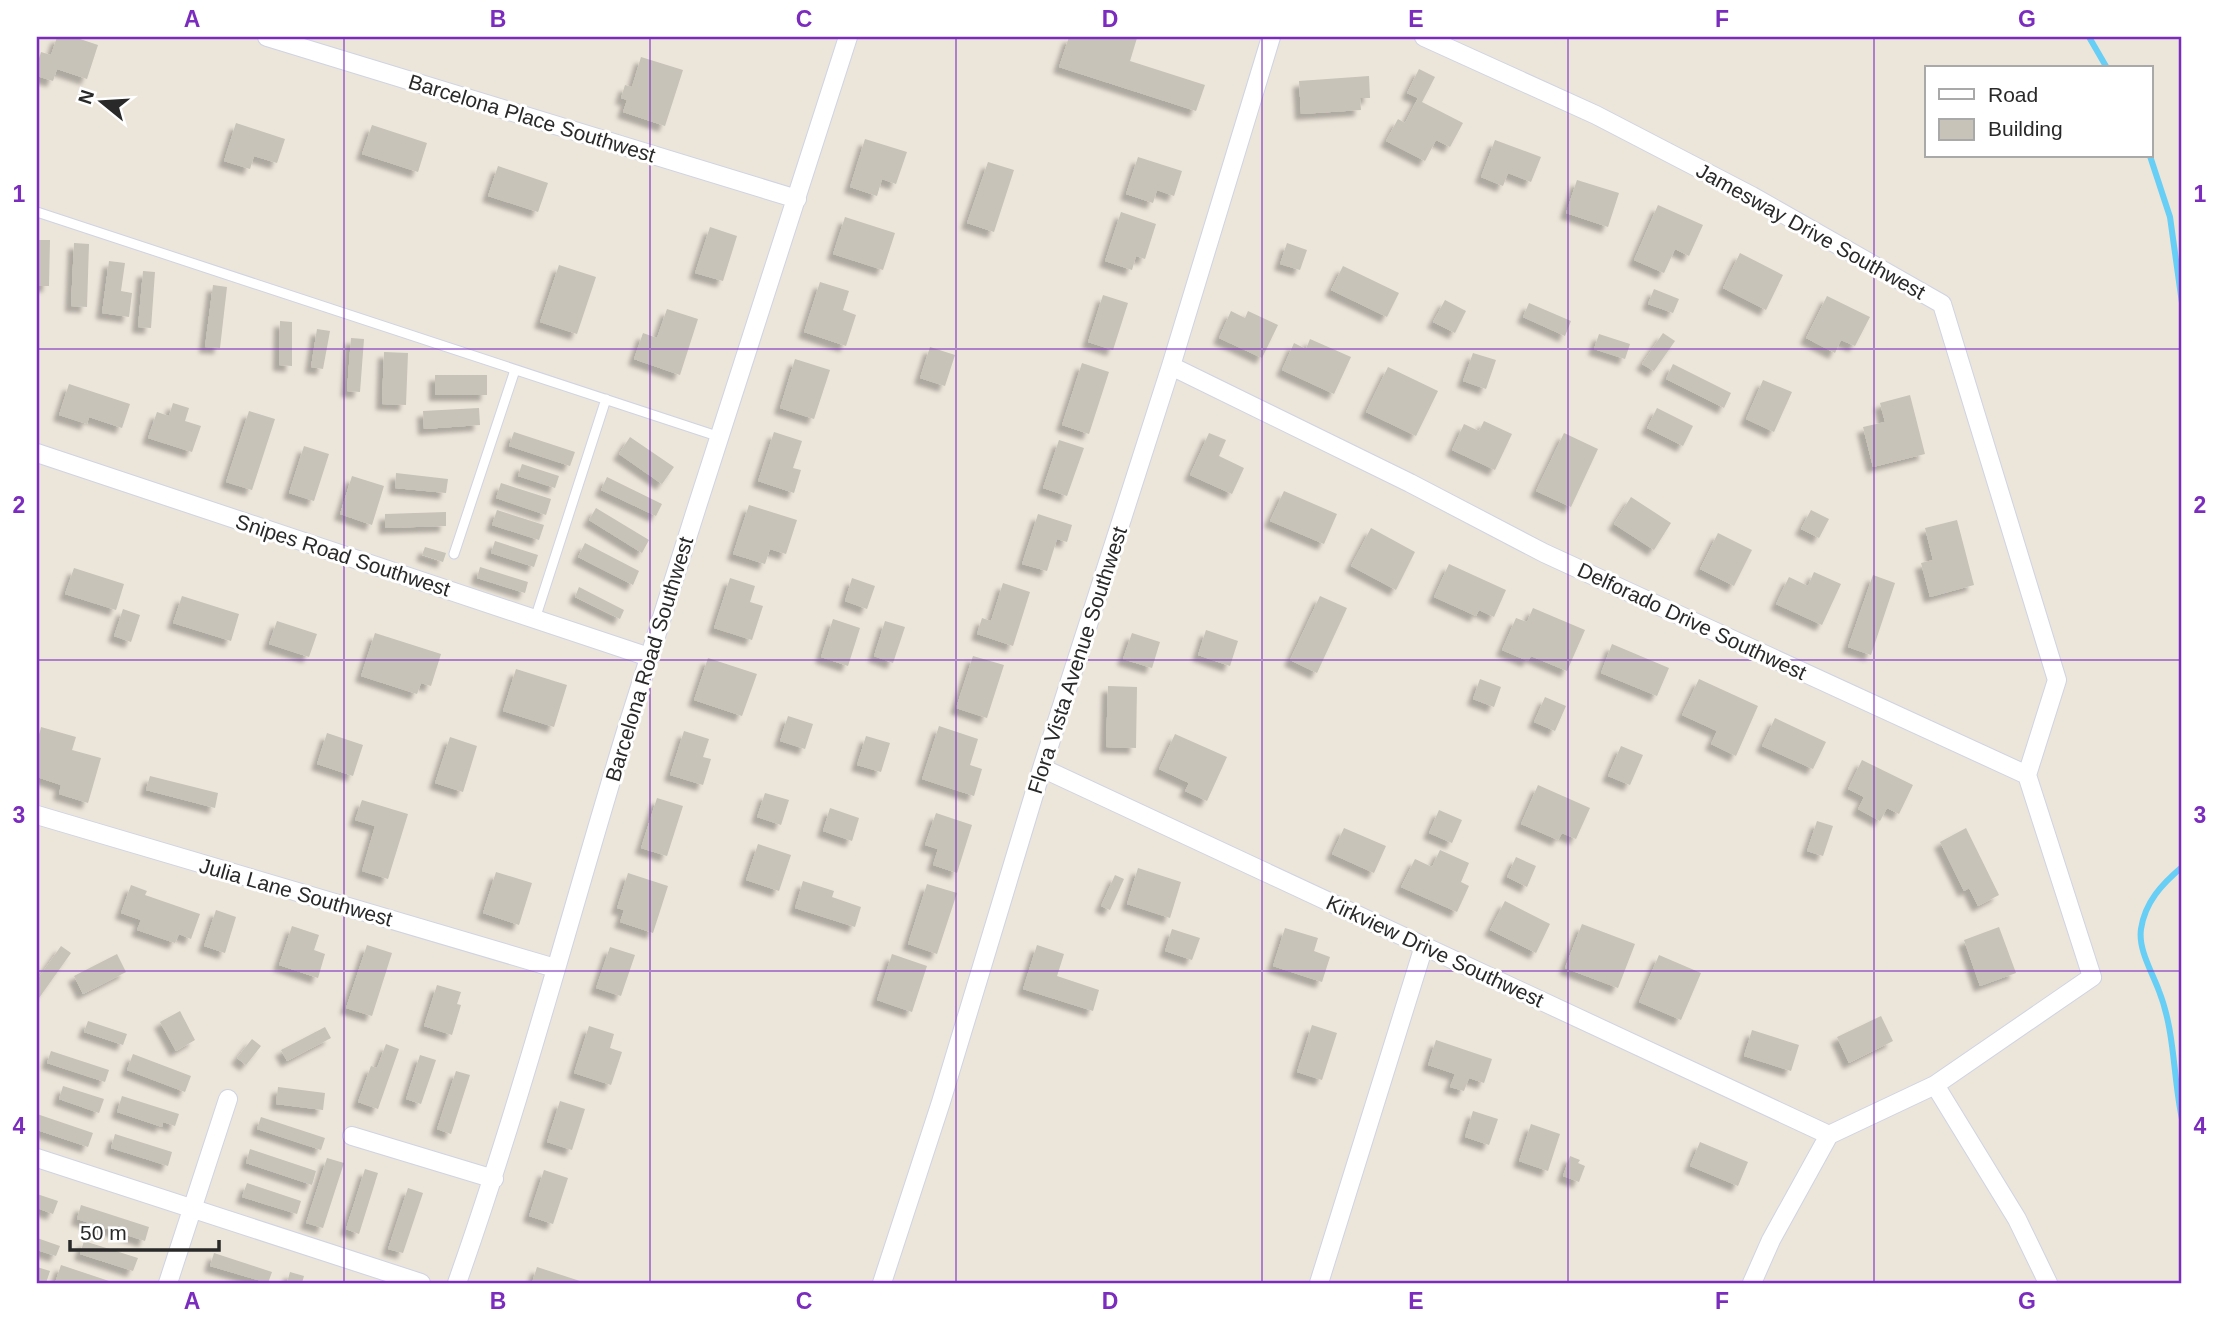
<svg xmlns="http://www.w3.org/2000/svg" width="2219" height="1320" viewBox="0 0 2219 1320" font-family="Arial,sans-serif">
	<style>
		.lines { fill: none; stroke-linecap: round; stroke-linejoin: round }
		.stream { stroke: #67cef5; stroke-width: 6 }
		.building { fill: #c7c3b9; filter: url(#shadow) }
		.lane-casing { stroke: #cfd3e3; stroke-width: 11 }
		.street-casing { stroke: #cfd3e3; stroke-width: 20 }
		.lane { stroke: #fff; stroke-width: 9 }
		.street { stroke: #fff; stroke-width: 18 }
		.grid { fill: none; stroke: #7b2cbf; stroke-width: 2; stroke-opacity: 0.55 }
		.labels { text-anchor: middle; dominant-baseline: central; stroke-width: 6; stroke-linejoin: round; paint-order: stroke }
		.street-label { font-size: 21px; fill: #292929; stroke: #fff }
		.neatline { fill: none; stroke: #7b2cbf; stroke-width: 2.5 }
		.grid-label { font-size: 23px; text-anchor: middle; font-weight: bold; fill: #7b2cbf }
	</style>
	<defs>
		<filter id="shadow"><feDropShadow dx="-6" dy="6" stdDeviation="2" flood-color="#0004"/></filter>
	</defs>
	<rect width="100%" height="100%" fill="#ece5da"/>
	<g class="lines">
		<path class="stream" d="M2089 37 2107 68
			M2150 156 2170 217 2182 303
			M2182 867C2162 884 2145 902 2141 929 2138 949 2152 972 2159 991 2175 1031 2173 1077 2182 1119"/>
	</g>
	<path class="building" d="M57 37H74L98 45 87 79 57 69 53 81 37 76V65L41 52 51 55Z
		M1069 37 1137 38 1130 61 1205 85 1196 111 1059 67Z
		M641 57 683 70 665 126 623 112 627 100 621 98 625 85 632 87Z
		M1419 69 1435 77 1422 102 1463 123 1450 147 1436 140 1425 161 1386 141 1398 119 1405 123 1418 98 1407 93Z
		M1369 76 1370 98H1360L1361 110 1301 114 1299 81Z
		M236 123 285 139 277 163 254 156 250 169 224 161Z
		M372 125 427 143 418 172 362 154Z
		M865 139 907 152 896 184 882 179 877 196 850 187Z
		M1495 140 1541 157 1531 182 1508 173 1503 186 1481 177Z
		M1138 157 1182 171 1174 196 1157 190 1153 203 1126 194Z
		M988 162 1014 170 994 232 967 223Z
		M498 166 548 183 538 212 488 196Z
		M1577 180 1619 193 1608 227 1566 213Z
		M1658 205 1703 225 1689 256 1675 249 1664 273 1634 260Z
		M1121 212 1156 224 1145 259 1136 256 1132 270 1105 261Z
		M845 217 895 233 883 270 833 254Z
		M710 227 737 236 723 281 695 273Z
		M37 240H50L49 286H37Z
		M74 243 89 244 87 307 71 306Z
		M1287 243 1307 250 1300 270 1280 264Z
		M1740 253 1783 275 1766 310 1723 288Z
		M109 261 125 263 121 291 132 293 129 317 102 313Z
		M559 265 596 277 577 334 540 322Z
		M1343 266 1399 293 1387 317 1331 290Z
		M143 271 155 272 151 328 138 327Z
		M820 282 849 291 843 310 856 315 846 346 804 332Z
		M213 285 227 287 220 348 205 347Z
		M1654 289 1679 299 1673 313 1648 304Z
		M1103 295 1128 303 1113 350 1088 342Z
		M1827 296 1870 317 1855 346 1841 340 1835 353 1806 338Z
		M1445 300 1466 311 1455 333 1433 322Z
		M1529 303 1571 321 1565 336 1523 317Z
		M667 309 698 319 680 375 634 359 643 333 657 338Z
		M1231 311 1245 318 1248 311 1278 325 1262 358 1219 338Z
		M280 321 292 322V366L279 365Z
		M317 329 330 331 323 369 311 367Z
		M1663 333 1675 341 1654 371 1642 364Z
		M1599 334 1630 344 1625 359 1594 349Z
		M351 338 364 339 360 392 347 391Z
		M1310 339 1351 357 1334 394 1282 370 1294 343 1306 349Z
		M930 347 955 355 945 386 920 378Z
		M384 352 408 353 406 405 382 404Z
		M1473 353 1496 360 1486 389 1463 381Z
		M795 359 830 370 814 419 780 408Z
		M1082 363 1109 372 1089 434 1062 425Z
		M1673 364 1731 393 1724 408 1666 379Z
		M1388 367 1438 391 1416 436 1366 412Z
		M435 375H487V395H435Z
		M1763 380 1792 392 1774 432 1746 419Z
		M69 384 130 404 122 428 89 417 87 424 59 415Z
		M1910 395 1925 454 1873 467 1863 427 1885 422 1880 403Z
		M173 403 189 408 185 421 201 426 192 452 148 438 157 412 169 416Z
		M479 408 480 425 424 429 423 411Z
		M1657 408 1693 426 1683 446 1647 428Z
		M249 411 275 419 252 490 226 482Z
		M1484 421 1512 434 1495 470 1452 450 1464 424 1479 431Z
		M514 432 575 452 570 466 509 446Z
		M774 432 802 441 793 468 801 470 794 493 758 481Z
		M1209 433 1226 440 1219 456 1244 468 1232 494 1190 475Z
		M1564 433 1598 449 1571 507 1536 491Z
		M630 437 674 467 662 484 619 454Z
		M1059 440 1084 448 1067 496 1043 488Z
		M304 446 329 454 314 501 289 493Z
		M522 464 559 476 555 488 518 476Z
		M396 473 448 479 446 493 395 488Z
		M352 476 384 486 372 525 340 514Z
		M607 477 662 504 656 516 601 490Z
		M501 483 551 499 546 515 496 498Z
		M1284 491 1337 514 1324 544 1270 521Z
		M1631 497 1671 523 1654 550 1614 524Z
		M749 505 797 520 786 554 770 549 765 564 733 554Z
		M596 508 649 540 642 553 589 520Z
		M497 510 544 525 539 540 492 525Z
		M1811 510 1829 519 1819 538 1801 529Z
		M446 512V526L385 528V514Z
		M1038 514 1072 525 1067 542 1057 539 1047 571 1022 564Z
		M1957 520 1974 585 1930 597 1921 563 1933 560 1925 528Z
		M1371 528 1415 552 1396 590 1351 566Z
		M1718 533 1752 550 1734 586 1700 569Z
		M495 541 538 555 534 567 491 553Z
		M585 543 639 571 633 585 578 557Z
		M425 547 446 553 443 562 422 555Z
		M1449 564 1506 590 1494 617 1479 610 1476 616 1434 597Z
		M480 567 528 582 525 593 477 578Z
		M74 568 124 584 116 610 65 594Z
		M1814 572 1841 584 1822 625 1776 604 1789 577 1808 586Z
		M1873 575 1895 583 1871 655 1848 647Z
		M730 578 755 586 750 602 763 606 752 640 714 628Z
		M852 578 875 586 867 609 845 601Z
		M1003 583 1030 592 1013 646 977 634 982 618 991 621Z
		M579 587 624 610 620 619 575 597Z
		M182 596 239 614 231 641 173 623Z
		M1320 596 1347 608 1317 673 1290 660Z
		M1533 608 1585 630 1567 671 1531 656 1528 661 1502 650 1516 618 1527 622Z
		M123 609 140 615 131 642 114 636Z
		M833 619 860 628 848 666 821 657Z
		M277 621 317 634 309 657 269 644Z
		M885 621 905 627 893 663 874 656Z
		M1206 630 1238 641 1230 666 1198 655Z
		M375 633 441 654 431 686 421 683 417 694 361 676Z
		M1132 633 1160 642 1152 668 1123 659Z
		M1612 644 1669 668 1657 696 1601 673Z
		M973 656 1004 665 987 718 956 708Z
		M708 658 757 674 742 716 694 700Z
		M516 669 567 685 554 727 503 711Z
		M1480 679 1501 687 1494 707 1473 699Z
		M1699 679 1758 706 1736 756 1711 744 1717 731 1682 715Z
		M1108 686 1137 687 1136 748 1106 747Z
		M1545 697 1566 706 1555 731 1534 722Z
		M788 716 813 724 805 749 780 741Z
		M1775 718 1826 742 1813 769 1762 746Z
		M939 726 978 739 970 765 982 769 974 796 922 779Z
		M41 727 76 737 72 750 101 758 88 803 59 794 61 785 37 777V743Z
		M684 731 709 739 703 757 711 759 703 785 670 775Z
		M327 733 363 745 353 776 317 764Z
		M1175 734 1227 757 1207 801 1185 791 1189 783 1159 769Z
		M866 736 890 743 881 772 857 765Z
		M450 737 477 746 463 792 435 783Z
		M1621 746 1643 755 1630 785 1608 776Z
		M1862 760 1913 785 1899 814 1887 808 1880 821 1858 809 1864 797 1848 789Z
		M150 776 218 793 215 808 146 790Z
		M1538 785 1590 808 1576 839 1562 833 1558 840 1521 824Z
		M765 793 789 800 781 825 757 817Z
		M657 798 683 806 667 856 641 848Z
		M362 800 408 814 388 879 362 871 375 826 355 820Z
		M830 808 859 818 852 841 823 831Z
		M1439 810 1462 820 1452 843 1429 833Z
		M936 813 972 825 957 873 933 865 938 849 925 845Z
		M1817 821 1833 826 1823 856 1807 851Z
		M1344 828 1386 846 1374 873 1332 854Z
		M1966 828 1999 895 1978 906 1969 888 1964 891 1940 842Z
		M758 844 791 855 779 891 746 880Z
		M1440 850 1469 863 1461 882 1469 886 1457 912 1401 887 1415 859 1432 867Z
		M1516 857 1536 866 1527 887 1507 877Z
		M1138 868 1181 882 1170 918 1127 904Z
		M496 872 532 883 519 925 483 913Z
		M628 873 668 886 653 933 620 922 624 910 617 908Z
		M1115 875 1124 879 1110 910 1101 906Z
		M803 881 834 891 832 897 861 907 855 927 795 908Z
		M927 884 957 893 937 954 908 944Z
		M131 885 147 891 145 895 200 914 191 939 179 934 175 943 137 930 141 920 121 913Z
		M1505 901 1550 924 1536 953 1490 930Z
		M216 910 236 917 225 953 204 946Z
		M1582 924 1635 944 1618 988 1565 968Z
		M292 926 319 935 314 950 325 954 318 978 279 965Z
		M1999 927 2016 973 1980 986 1964 940Z
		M1285 928 1318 938 1314 951 1330 957 1322 982 1273 966Z
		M1172 929 1200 938 1192 960 1165 951Z
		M367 945 392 953 372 1016 346 1008Z
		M1037 945 1064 954 1057 976 1099 990 1093 1011 1023 989Z
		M61 946 71 953 39 998 37 996V980Z
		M610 947 635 955 621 996 596 988Z
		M117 954 126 972 83 994 74 976Z
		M892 954 927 966 912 1012 877 1000Z
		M1659 955 1701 973 1681 1020 1639 1002Z
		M437 985 461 992 457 1004 461 1005 452 1035 424 1026Z
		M180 1011 195 1040 176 1051 160 1022Z
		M1881 1016 1893 1041 1849 1063 1837 1037Z
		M88 1021 127 1034 123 1045 84 1032Z
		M1312 1025 1337 1033 1322 1080 1297 1072Z
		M589 1026 614 1034 610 1048 622 1052 611 1085 574 1073Z
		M325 1027 331 1038 287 1061 281 1050Z
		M1752 1030 1799 1045 1791 1071 1744 1056Z
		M252 1039 261 1046 246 1065 237 1058Z
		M1436 1040 1492 1059 1484 1083 1469 1078 1464 1091 1450 1087 1455 1074 1428 1065Z
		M386 1044 399 1049 378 1109 358 1102 371 1066 377 1068Z
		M51 1051 109 1070 105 1082 47 1063Z
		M133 1054 191 1076 185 1092 127 1070Z
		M420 1055 436 1060 421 1104 406 1099Z
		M456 1071 470 1075 451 1134 437 1129Z
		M63 1086 104 1099 99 1113 59 1099Z
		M278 1087 325 1093 323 1110 276 1104Z
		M122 1096 179 1114 175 1126 163 1122 162 1127 117 1112Z
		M560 1101 585 1109 572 1150 547 1142Z
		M1473 1111 1498 1119 1489 1145 1465 1137Z
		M37 1114 93 1133 88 1147 37 1130Z
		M261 1117 325 1138 321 1150 257 1129Z
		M1531 1124 1560 1134 1548 1171 1519 1161Z
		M115 1134 172 1152 168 1166 111 1148Z
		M1700 1142 1748 1162 1738 1186 1690 1166Z
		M250 1149 316 1171 312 1185 246 1163Z
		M1570 1156 1580 1160 1578 1163 1585 1166 1579 1182 1563 1176Z
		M327 1158 344 1163 323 1228 306 1223Z
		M365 1169 378 1173 359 1234 346 1229Z
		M544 1170 568 1178 553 1224 529 1216Z
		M247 1183 301 1201 297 1214 242 1197Z
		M408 1188 423 1193 403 1253 388 1249Z
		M37 1194 58 1201 53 1214 37 1208Z
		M81 1205 149 1227 145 1241 77 1219Z
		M37 1238 60 1246 56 1256 37 1250Z
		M84 1241 138 1258 133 1271 80 1254Z
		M214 1253 272 1272 268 1283 210 1266Z
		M61 1265 115 1283H55Z
		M37 1267 50 1271 46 1283H37Z
		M537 1267 586 1283H532Z
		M290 1272 304 1276 302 1283H287Z"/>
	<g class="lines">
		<defs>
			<path id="lane" d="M37 212 720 437
				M454 554 515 370
				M535 619 606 399"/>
			<path id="street" d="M267 37 797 199
				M1424 37 1596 115 1752 196 1942 304 2057 680 2027 775
				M1171 366 1410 483 1544 553 2027 775 2092 977 1935 1085 1829 1135 1771 1240 1752 1283
				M37 453 649 657
				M1042 768 1829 1135
				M37 815 555 968
				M1935 1085 2017 1219 2048 1283
				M352 1136 494 1179
				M37 1158 421 1283
				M168 1283 228 1099
				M457 1283C521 1102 570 915 626 731 698 499 775 268 848 37
				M882 1283 941 1102 1042 768 1171 366 1271 37
				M1319 1283 1424 946"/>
		</defs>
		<use href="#lane" class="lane-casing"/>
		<use href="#street" class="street-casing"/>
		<use href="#lane" class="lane"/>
		<use href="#street" class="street"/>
	</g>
	<path class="grid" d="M344 37V1283M650 37V1283M956 37V1283M1262 37V1283M1568 37V1283M1874 37V1283M37 349H2182M37 660H2182M37 971H2182"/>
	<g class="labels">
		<g class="street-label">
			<text transform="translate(532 118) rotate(17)">Barcelona Place Southwest</text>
			<text transform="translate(1811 231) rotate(29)">Jamesway Drive Southwest</text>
			<text transform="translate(343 555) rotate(18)">Snipes Road Southwest</text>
			<text transform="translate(1692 621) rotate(25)">Delforado Drive Southwest</text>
			<text transform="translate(649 659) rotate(-73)">Barcelona Road Southwest</text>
			<text transform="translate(1077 660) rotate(-72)">Flora Vista Avenue Southwest</text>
			<text transform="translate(296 892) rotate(16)">Julia Lane Southwest</text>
			<text transform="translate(1435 951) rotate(25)">Kirkview Drive Southwest</text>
		</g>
	</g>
	<rect width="2219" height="1320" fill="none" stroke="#ffffff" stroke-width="77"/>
	<rect x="1925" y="66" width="228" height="91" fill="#ffffff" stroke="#a9a9a9" stroke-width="2"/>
	<rect x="1939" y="89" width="35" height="10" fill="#ffffff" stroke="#a9a9a9" stroke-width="2"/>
	<text x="1988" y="102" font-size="21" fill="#292929">Road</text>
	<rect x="1939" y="119" width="35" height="21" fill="#c7c3b9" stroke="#a9a9a9" stroke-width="2"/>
	<text x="1988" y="136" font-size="21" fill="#292929">Building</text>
	<g transform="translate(102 102) rotate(288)" stroke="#ffffff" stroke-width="5" paint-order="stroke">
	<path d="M0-5L12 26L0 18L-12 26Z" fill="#292929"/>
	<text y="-10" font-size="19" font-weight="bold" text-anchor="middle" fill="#292929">N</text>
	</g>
	<path d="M70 1240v10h149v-10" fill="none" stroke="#292929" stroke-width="3.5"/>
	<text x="80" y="1240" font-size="21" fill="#292929" stroke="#ffffff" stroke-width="5" paint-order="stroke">50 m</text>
	<rect x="38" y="38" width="2142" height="1244" class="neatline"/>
	<g class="grid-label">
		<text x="192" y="27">A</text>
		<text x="498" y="27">B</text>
		<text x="804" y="27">C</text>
		<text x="1110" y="27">D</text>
		<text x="1416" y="27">E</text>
		<text x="1722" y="27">F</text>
		<text x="2027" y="27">G</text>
		<text x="19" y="202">1</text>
		<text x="2200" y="202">1</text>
		<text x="19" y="513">2</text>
		<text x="2200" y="513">2</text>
		<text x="19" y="823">3</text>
		<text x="2200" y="823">3</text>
		<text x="19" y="1134">4</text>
		<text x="2200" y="1134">4</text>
		<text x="192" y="1309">A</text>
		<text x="498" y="1309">B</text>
		<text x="804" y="1309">C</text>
		<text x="1110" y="1309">D</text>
		<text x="1416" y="1309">E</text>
		<text x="1722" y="1309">F</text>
		<text x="2027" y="1309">G</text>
	</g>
</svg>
